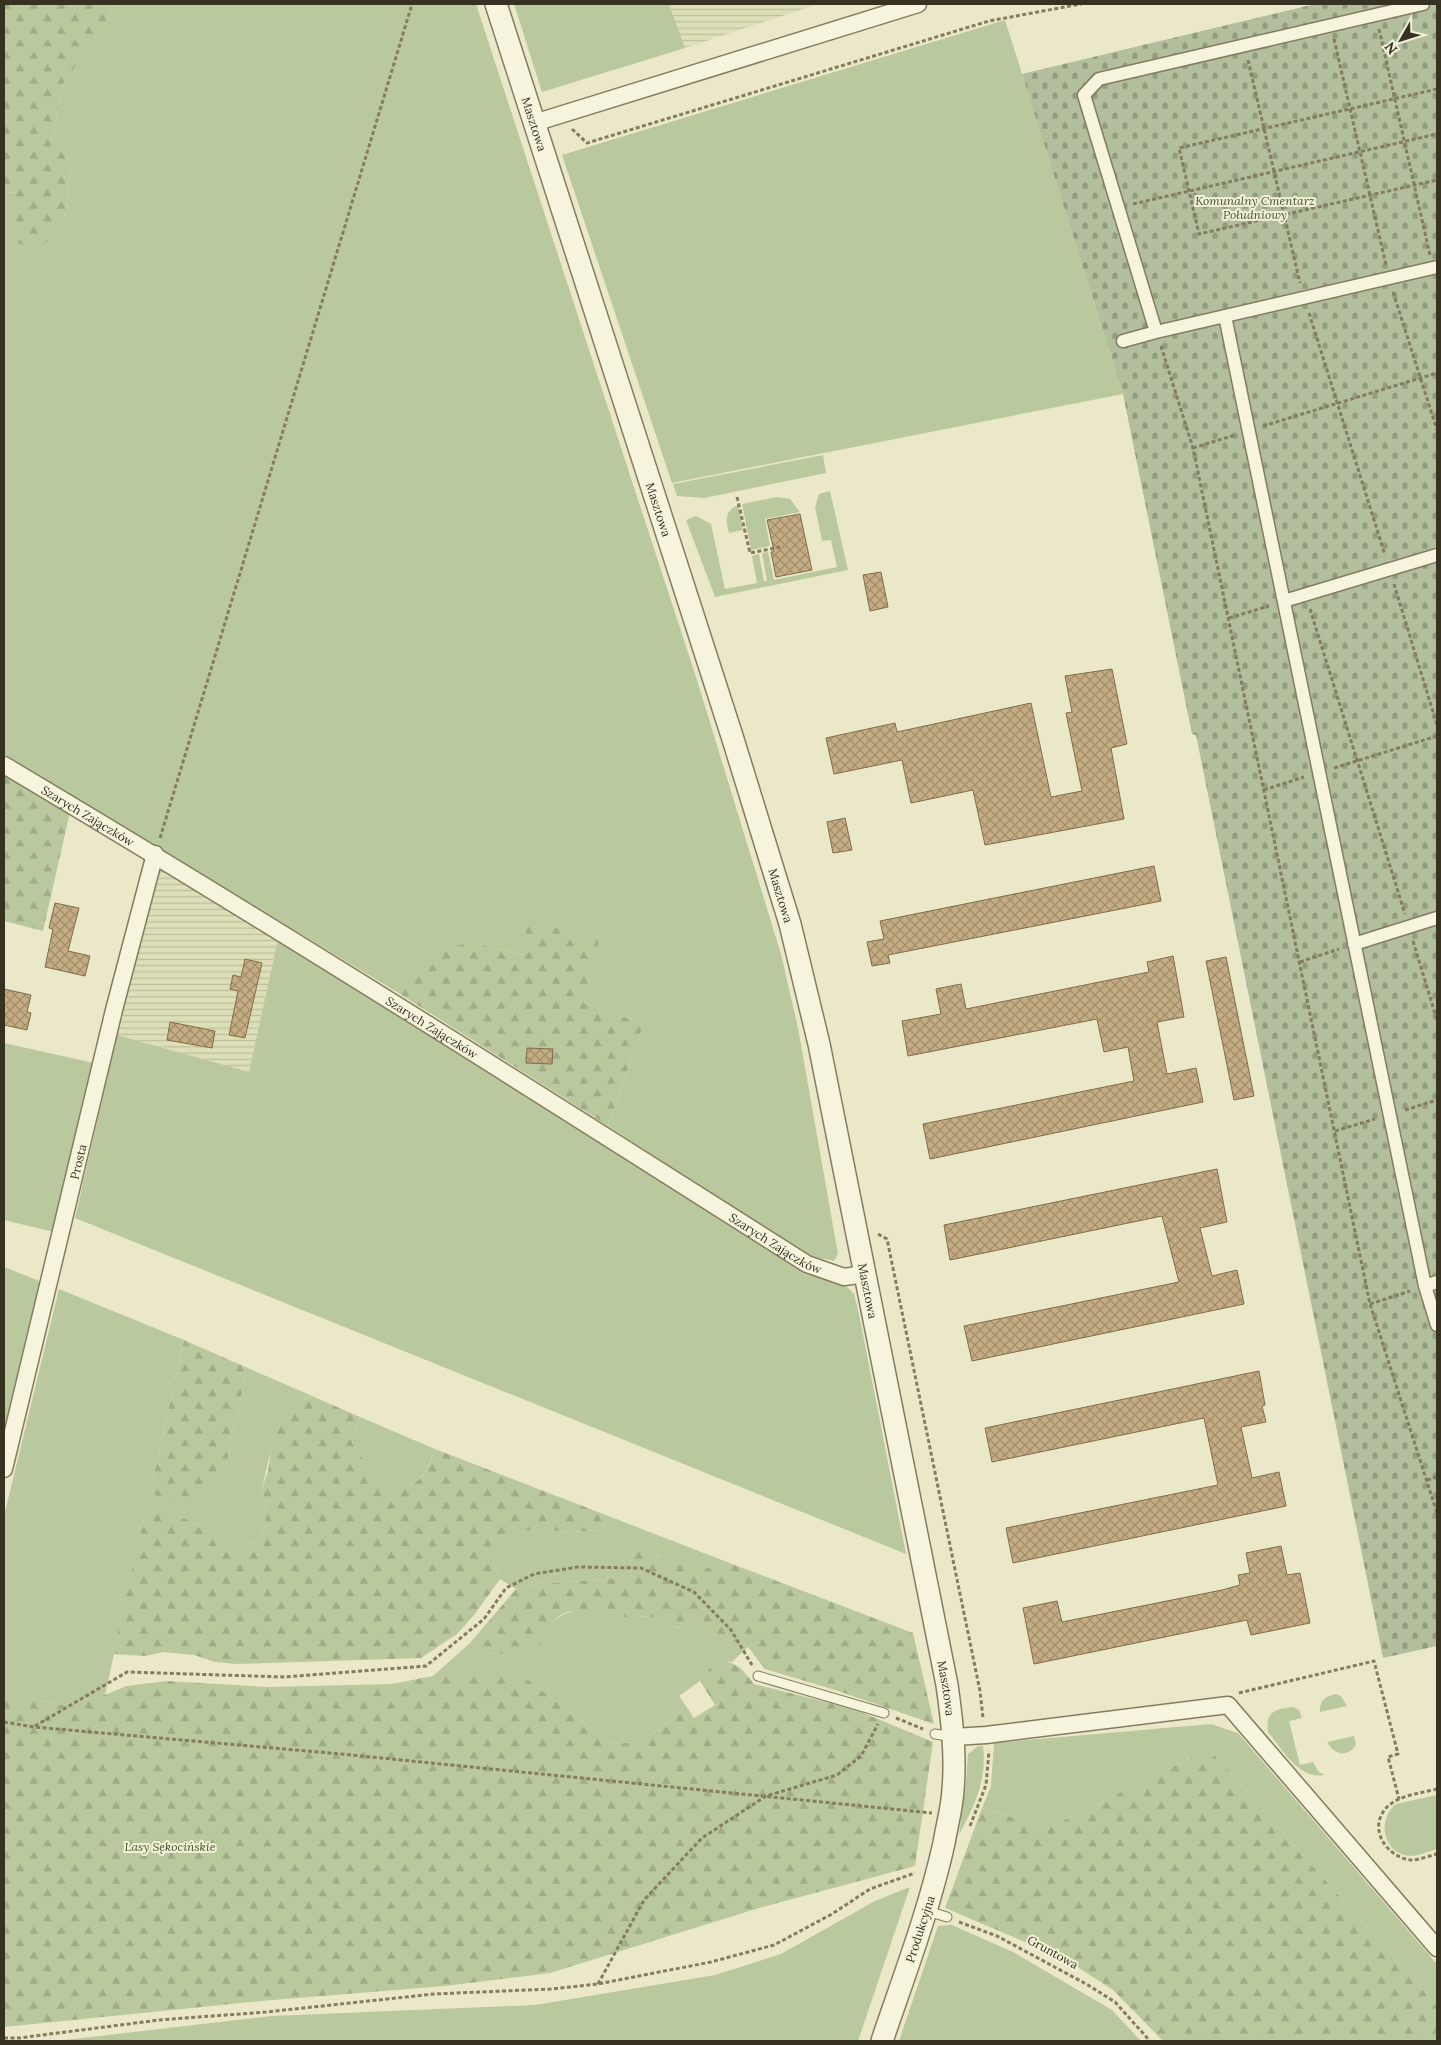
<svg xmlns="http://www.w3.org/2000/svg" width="1441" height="2045" viewBox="0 0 1441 2045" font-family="Lora,serif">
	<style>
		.farmland { fill: url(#farmland-rules) }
		.grass { fill: #bac89e }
		.forest { fill: url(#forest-firs) }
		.cemetery { fill: url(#cemetery-stones) }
		.building { fill: url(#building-cross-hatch); stroke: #826c48 }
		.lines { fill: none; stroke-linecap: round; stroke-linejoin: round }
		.service-casing { stroke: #857c5f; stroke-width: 11 }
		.pedestrian-casing { stroke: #857c5f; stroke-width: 15 }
		.minor-casing { stroke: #857c5f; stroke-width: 19 }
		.tertiary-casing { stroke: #857c5f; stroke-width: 24 }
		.path { stroke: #857c5f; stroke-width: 3; stroke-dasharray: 4 2.5; stroke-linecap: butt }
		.service { stroke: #f6f4dc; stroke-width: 9 }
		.pedestrian { stroke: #f6f4dc; stroke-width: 12 }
		.minor { stroke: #f6f4dc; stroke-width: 16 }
		.tertiary { stroke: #f6f4dc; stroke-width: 21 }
		.labels { text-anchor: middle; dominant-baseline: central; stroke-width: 4; stroke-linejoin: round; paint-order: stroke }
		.street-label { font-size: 12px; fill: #373121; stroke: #f3f1d8 }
		.park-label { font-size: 12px; font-style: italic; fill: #3f522a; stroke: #f3f1d8 }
	</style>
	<defs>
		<pattern id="farmland-rules" width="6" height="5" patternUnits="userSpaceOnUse" patternTransform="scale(1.25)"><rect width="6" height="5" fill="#dddfb7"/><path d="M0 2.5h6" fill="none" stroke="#bec09d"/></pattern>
		<pattern id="forest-firs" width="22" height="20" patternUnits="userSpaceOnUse" patternTransform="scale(1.25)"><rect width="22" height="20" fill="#bac89e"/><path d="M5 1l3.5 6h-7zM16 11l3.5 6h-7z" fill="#a0ac88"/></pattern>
		<pattern id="cemetery-stones" width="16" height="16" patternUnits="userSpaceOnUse" patternTransform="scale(1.25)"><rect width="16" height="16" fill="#b2be9c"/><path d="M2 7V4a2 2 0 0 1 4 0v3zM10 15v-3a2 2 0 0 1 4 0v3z" fill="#929b7f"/></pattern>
		<pattern id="building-cross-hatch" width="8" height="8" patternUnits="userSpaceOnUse" patternTransform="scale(1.25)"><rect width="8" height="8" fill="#c5ad83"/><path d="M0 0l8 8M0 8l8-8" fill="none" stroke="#a18d6b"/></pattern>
	</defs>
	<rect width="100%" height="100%" fill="#ebe8c9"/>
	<path class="farmland" d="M669 4H818L685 48Z
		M157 865 278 939 249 1072 117 1035Z"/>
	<path class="grass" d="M113 4H476L696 677 781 954 798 1028 838 1254 834 1261 809 1256 608 1126 644 1024 584 1003 598 939 523 955 476 943C447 958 419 967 400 994L4 754V193L15 192 39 252 65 219 71 165 54 131 63 84 109 18Z
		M514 4H669L685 48 542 92Z
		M1005 20 1123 394 672 483 562 155Z
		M823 455 826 473 704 498 677 496 673 484Z
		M830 491 848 570 715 597 686 520 696 516 711 524 725 589 757 583 752 556 759 554 764 581H767L762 553 768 552 774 580 837 567 831 540 822 541 815 507 819 494Z
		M777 497 790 499 800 512 765 519 770 546 751 550 742 504Z
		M738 505 743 530 729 533C726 521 724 511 738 505Z
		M278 939 796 1267 831 1281 845 1285 854 1294 859 1314 906 1554 75 1218 117 1035 249 1072Z
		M4 1043 94 1063 54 1232 4 1220Z
		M4 1267 42 1282 4 1440Z
		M59 1289 184 1340 150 1492 229 1453 231 1433 237 1417 246 1374 241 1365 312 1396 304 1399 270 1440 271 1450 262 1488 267 1513 263 1534 254 1542 237 1548H226L207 1532 186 1519 146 1511 105 1695 63 1705 4 1693V1516Z
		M360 1417 435 1449C425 1476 419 1488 389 1487L370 1469 352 1443Z
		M611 1517 727 1562 702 1571 680 1565 637 1547 630 1559 631 1577 537 1584 516 1589 500 1579 493 1562 503 1541 520 1532 538 1529 569 1532 600 1530Z
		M574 1611H592L626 1617 651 1616 678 1628 695 1624 711 1633 748 1647 732 1662 717 1660 700 1681 679 1696 686 1706C661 1727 645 1747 610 1743L527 1679 433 1676 470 1643 488 1653 508 1655 538 1651C547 1629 550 1617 574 1611Z
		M1336 1694 1341 1696 1347 1706 1320 1712C1319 1701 1325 1696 1336 1694Z
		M1293 1707 1299 1710 1302 1718 1289 1721 1300 1765 1313 1762 1319 1772 1325 1775C1299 1780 1283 1750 1268 1732 1265 1712 1275 1709 1293 1707Z
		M1211 1724 1238 1733 1437 1964V2006L1209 1749 1048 1828 982 1808 991 1786 994 1743Z
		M1354 1736 1356 1745C1347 1758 1334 1755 1327 1742Z
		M978 1746H983C987 1781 975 1804 959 1835L966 1783 968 1754Z
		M1437 1795V1849C1430 1851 1419 1856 1411 1856 1383 1855 1376 1820 1396 1804Z
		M910 1887 858 2041H56L272 2016 535 2005 715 1975 781 1954 875 1901Z
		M952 1925 1013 1952 1112 2010 1141 2041H899L938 1926Z"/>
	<path class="forest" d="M4 4H113L109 18 63 84 54 131 71 165 65 219 39 252 12 240 15 192 4 193Z
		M4 773 70 812 43 931 4 921Z
		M527 920 599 939 584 1003 644 1024 608 1126 400 994 411 979 432 965 437 948 476 943 523 955Z
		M184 1340 241 1365 246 1374 237 1417 231 1433 229 1453 221 1478 207 1496 171 1503 150 1492Z
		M312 1396 360 1417 352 1443 370 1469 389 1487C419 1488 426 1476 435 1449L611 1517 600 1530 569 1532 538 1529 520 1532 503 1541 493 1562 500 1579 474 1615 457 1634 421 1658 237 1664 215 1662 194 1655 164 1652 145 1656 113 1654 146 1510 186 1519 207 1532 226 1548H237L254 1542 263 1534 267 1513 262 1488 268 1471 271 1450 270 1440 276 1419 284 1409Z
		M637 1547 680 1565 702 1570 727 1562 913 1633 934 1724 835 1690 765 1669 748 1647 711 1633 695 1624C690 1625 682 1629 677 1627 668 1626 661 1619 652 1617 643 1615 633 1618 625 1617 578 1612 558 1595 538 1651L508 1655 488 1653 470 1643 516 1589 537 1584 631 1577 630 1559Z
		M717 1659C737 1663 742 1668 754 1684L854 1709 933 1742 915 1866 759 1908 550 1973 445 1986 261 2001 4 2027V1693L63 1705 105 1695 126 1686 167 1681 268 1687 392 1684 433 1676 506 1674 527 1679 610 1743C645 1747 661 1727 686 1706L694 1718 715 1705 700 1681Z
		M1209 1749 1437 2006V2041H1163L1113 1990 1065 1959 945 1908 982 1808 1048 1828Z"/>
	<path class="cemetery" d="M1315 4H1437V1646L1383 1658 1196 735 1192 734 1123 394 1022 74Z"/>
	<path class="building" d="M800 514 812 570 776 577 771 552 774 551 767 520Z
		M881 572 888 607 870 611 863 575Z
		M1112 669 1127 744 1111 748 1124 819 985 845 973 790 911 803 902 760 834 774 826 738 895 723 897 732 1031 703 1051 797 1082 791 1066 713 1072 712 1065 676Z
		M845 818 852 850 833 853 827 822Z
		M1154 866 1161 901 888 955 890 963 872 966 867 942 884 939 880 921Z
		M55 903 79 908 68 951 90 956 85 976 45 967 53 929 49 928Z
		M1173 956 1184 1017 1157 1022 1167 1074 1196 1068 1203 1102 930 1159 923 1124 1134 1081 1128 1047 1104 1052 1097 1019 908 1056 902 1021 941 1014 936 989 961 984 966 1009 1149 972 1147 962Z
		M1226 957 1254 1096 1234 1100 1206 961Z
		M245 959 262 963 245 1038 229 1035 238 991 230 989 233 975 241 977Z
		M4 989 31 995 27 1012 31 1013 27 1030 4 1025Z
		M170 1022 215 1031 212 1048 167 1040Z
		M527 1048 553 1049 552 1064 526 1063Z
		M1217 1169 1227 1222 1200 1228 1212 1276 1237 1270 1244 1304 972 1361 964 1326 1179 1282 1162 1216 950 1260 944 1225Z
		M1259 1371 1265 1405 1262 1406 1266 1422 1241 1427 1252 1478 1279 1472 1286 1506 1013 1563 1006 1528 1218 1485 1204 1418 992 1462 985 1428Z
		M1281 1546 1287 1575 1300 1573 1310 1623 1251 1635 1247 1620 1034 1664 1023 1608 1057 1601 1062 1622 1222 1590 1240 1585 1238 1575 1250 1573 1246 1553Z"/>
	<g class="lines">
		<defs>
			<path id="service" d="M758 1676 884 1713
				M935 1734 954 1737
				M927 1911 947 1917"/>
			<path id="pedestrian" d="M1225 316 1425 1286 1437 1325
				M1156 332 1084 95 1099 79 1423 4
				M1123 341 1156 332 1437 267
				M1284 601 1437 555
				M1354 944 1437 918
				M1425 1286 1437 1282"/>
			<g id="minor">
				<path d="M534 123 918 4"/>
				<path id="s1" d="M4 765C275 926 541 1095 807 1264L844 1277 865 1274"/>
				<path id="s2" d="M4 1469 114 1010 155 854"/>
				<path d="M954 1737 986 1735 1228 1705 1437 1948"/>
			</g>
			<g id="tertiary">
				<path id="s3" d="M496 4 732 736 790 924 819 1044 947 1685C952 1720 956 1755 953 1790 952 1808 947 1825 944 1843 929 1911 904 1976 882 2041"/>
			</g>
		</defs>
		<use href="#service" class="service-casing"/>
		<use href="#pedestrian" class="pedestrian-casing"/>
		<use href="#minor" class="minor-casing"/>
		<use href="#tertiary" class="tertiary-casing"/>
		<path class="path" d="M1379 29 1430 255
			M1334 39 1386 265
			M1248 60 1300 283
			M1437 89 1179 148 1199 234 1437 180
			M572 129 587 143 989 21 1081 4
			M1133 204 1437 134
			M1393 292 1437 430
			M1309 313 1385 555
			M1161 346 1193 448 1370 1304 1437 1513
			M1263 426 1437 373
			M1193 448 1235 435
			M737 497 750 553 780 547
			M1394 584 1437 725
			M1310 609 1405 914
			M1229 618 1269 606
			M1334 768 1437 736
			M1264 790 1304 777
			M160 838 412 4
			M1413 941 1437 1020
			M1300 962 1339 949
			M1405 1110 1437 1100
			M1335 1131 1375 1119
			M878 1234 887 1239 980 1691 983 1718
			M1370 1304 1410 1291
			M1427 1480 1437 1477
			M1239 1693 1374 1661 1398 1754 1388 1757 1399 1799
			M896 1718 923 1729
			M4 1722 34 1727 341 1754 932 1813
			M35 1726 127 1672 285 1677 426 1666 484 1619 506 1588 534 1574 578 1567 641 1568 694 1592 731 1630 752 1665
			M1437 1789C1422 1793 1399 1795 1387 1807 1367 1828 1386 1857 1411 1860 1419 1860 1429 1856 1437 1854
			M970 1826 986 1785 989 1751
			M959 1922 997 1936 1088 1985 1115 2002 1150 2041
			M598 1984 644 1900 702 1838 766 1796 837 1775 861 1756 878 1724
			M4 2038H19L159 2020 266 2012 434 1994 551 1989 598 1984 711 1962 774 1945 832 1914 870 1889 915 1873"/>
		<use href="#service" class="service"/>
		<use href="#pedestrian" class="pedestrian"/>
		<use href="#minor" class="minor"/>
		<use href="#tertiary" class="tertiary"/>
	</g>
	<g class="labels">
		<g class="street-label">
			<text stroke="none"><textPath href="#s3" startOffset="126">Masztowa</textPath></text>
			<text stroke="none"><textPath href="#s3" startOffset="531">Masztowa</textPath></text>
			<text stroke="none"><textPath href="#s1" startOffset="98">Szarych Zajączków</textPath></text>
			<text stroke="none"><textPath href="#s3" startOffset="936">Masztowa</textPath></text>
			<text stroke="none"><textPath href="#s1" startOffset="502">Szarych Zajączków</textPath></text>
			<text stroke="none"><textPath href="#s2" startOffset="316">Prosta</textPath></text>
			<text stroke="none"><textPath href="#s1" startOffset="908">Szarych Zajączków</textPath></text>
			<text stroke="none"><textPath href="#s3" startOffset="1341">Masztowa</textPath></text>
			<text stroke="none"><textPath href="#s3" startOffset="1746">Masztowa</textPath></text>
			<text transform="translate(920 1929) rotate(-72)">Produkcyjna</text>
			<text transform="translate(1053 1952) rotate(29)">Gruntowa</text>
		</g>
		<g class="park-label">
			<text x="1255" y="200">Komunalny Cmentarz<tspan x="1255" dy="14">Południowy</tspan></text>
			<text x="170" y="1846">Lasy Sękocińskie</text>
		</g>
	</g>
	<rect width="1441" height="2045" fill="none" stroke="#373121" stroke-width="10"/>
	<g transform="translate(1401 40) rotate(231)" stroke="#f3f1d8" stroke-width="4" paint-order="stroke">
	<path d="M0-4L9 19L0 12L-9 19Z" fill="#373121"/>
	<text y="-8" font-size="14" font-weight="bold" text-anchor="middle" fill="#373121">N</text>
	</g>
</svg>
